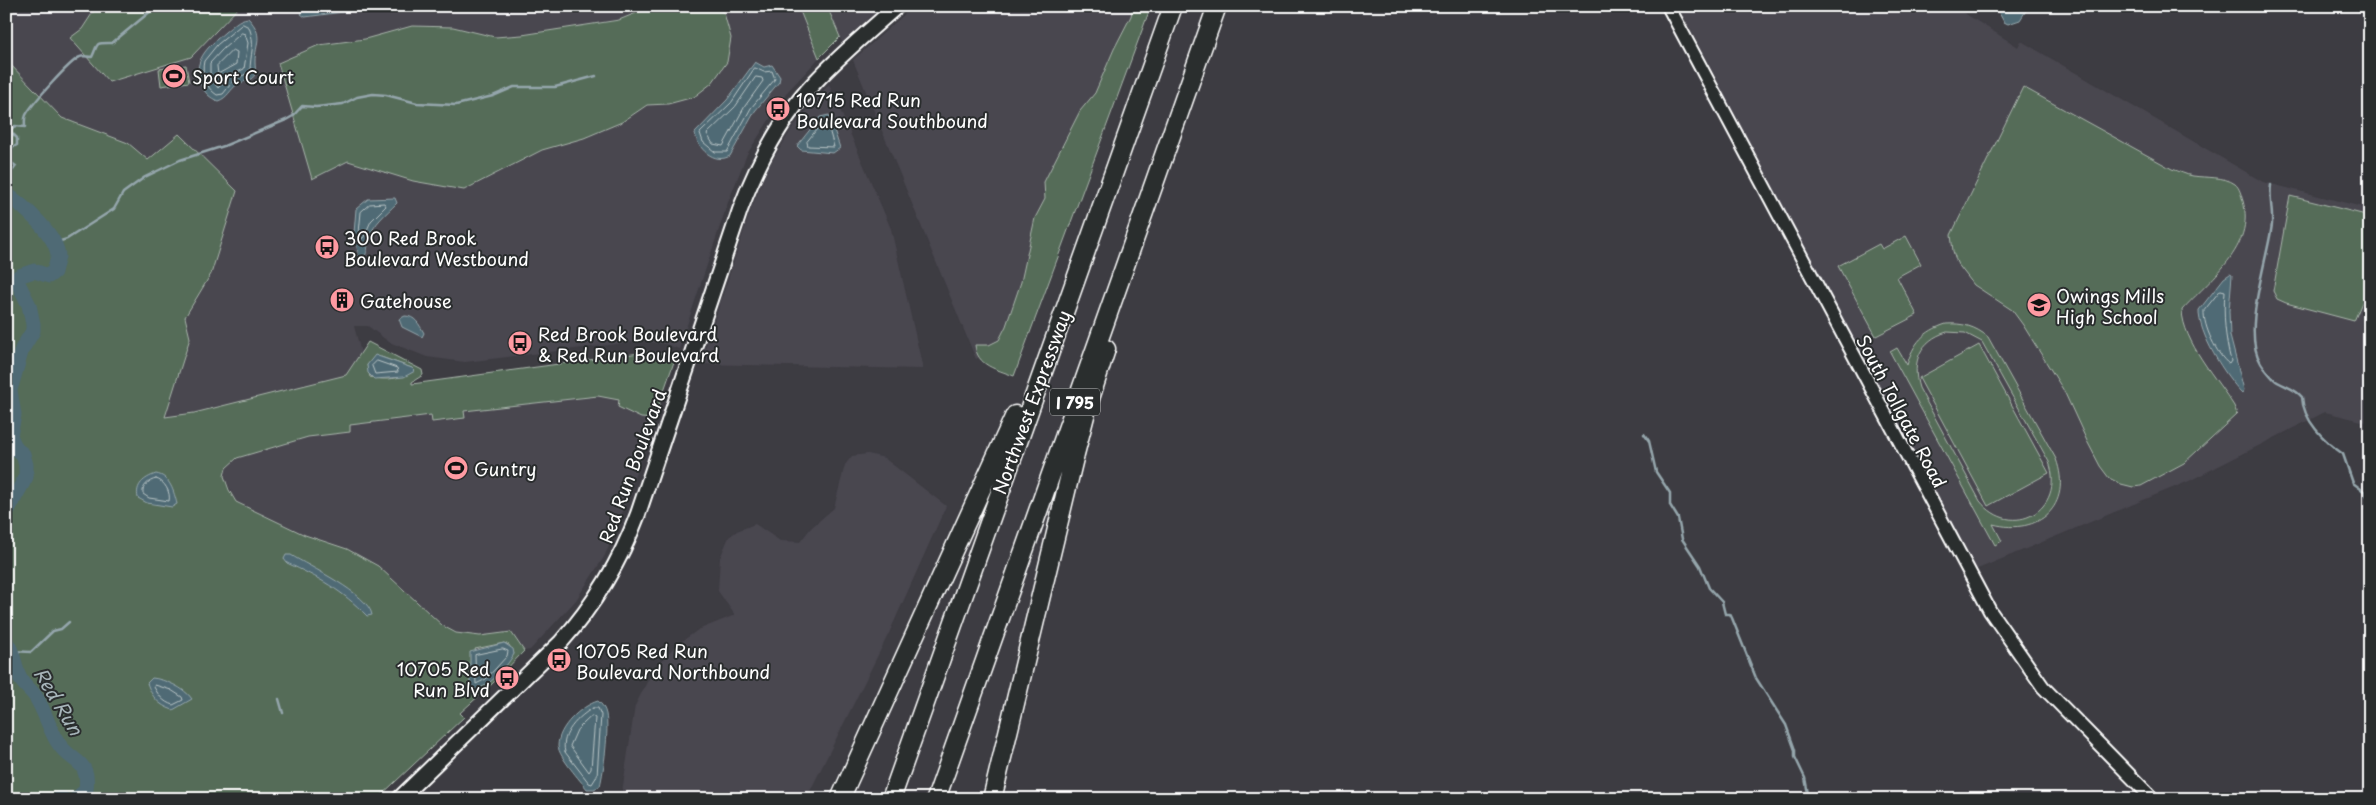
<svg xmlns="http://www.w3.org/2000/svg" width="2376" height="805" viewBox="0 0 2376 805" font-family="'Playpen Sans',sans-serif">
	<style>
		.built { fill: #4a4750 }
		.green { fill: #546c59; stroke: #aab6ac; fill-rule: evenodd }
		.water { fill: #4f6b74; stroke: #95a6ac }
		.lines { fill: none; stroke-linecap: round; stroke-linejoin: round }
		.shore { stroke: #b9c4c7; stroke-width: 1 }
		.stream { stroke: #95a6ac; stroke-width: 2.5 }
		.river { stroke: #4f6b74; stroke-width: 15 }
		.tertiary-casing { stroke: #fff; stroke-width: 16 }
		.secondary-casing { stroke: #fff; stroke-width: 18 }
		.motorway-casing { stroke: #fff; stroke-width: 21 }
		.tertiary { stroke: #2a2d2e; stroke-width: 12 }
		.secondary { stroke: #2a2d2e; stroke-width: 14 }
		.motorway { stroke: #2a2d2e; stroke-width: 18 }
		.labels { text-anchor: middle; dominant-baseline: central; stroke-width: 4; stroke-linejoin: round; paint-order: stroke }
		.shield { fill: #2a2d2e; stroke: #bfc0c0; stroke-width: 1 }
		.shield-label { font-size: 16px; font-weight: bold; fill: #fff }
		.poi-label { font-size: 18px; fill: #fff; stroke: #2a2d2e; text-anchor: start }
		.street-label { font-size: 18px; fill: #fff; stroke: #2a2d2e }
		.water-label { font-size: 19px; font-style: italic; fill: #a7b5ba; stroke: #2a2d2e }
	</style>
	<rect width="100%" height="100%" fill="#3d3c42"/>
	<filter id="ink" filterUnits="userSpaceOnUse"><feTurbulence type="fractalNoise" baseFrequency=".02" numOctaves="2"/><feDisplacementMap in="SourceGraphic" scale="10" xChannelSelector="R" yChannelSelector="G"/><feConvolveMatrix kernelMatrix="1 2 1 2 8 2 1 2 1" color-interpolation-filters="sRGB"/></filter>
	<g filter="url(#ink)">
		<path class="built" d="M6 6H97L82 29 191 57 240 6H653L619 20 522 35 495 37 453 27 412 26 365 39 319 45 278 63 312 179 348 161 413 181 464 190 542 150 584 138 622 122 647 105 668 104 724 13 714 6H798L819 58 788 91 747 154 727 205 679 349 666 344 642 341 465 362 427 357 389 342 368 326H354L361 353 346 375 194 413 164 417 190 338 185 317 211 274 148 160 128 143 62 118 6 60Z
			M827 6H882L842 42Z
			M914 6H1137L1005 339 976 359 853 60Z
			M1678 6H1953L2018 47 2021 41 2263 182 2370 209V423L2325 412 2189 481 1975 570Z
			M829 84 891 229 923 369 700 364 751 209 769 166 793 127Z
			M598 396 620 400 641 418 654 419 616 531 604 557 576 600 530 650 524 651 511 632 480 636 456 633 443 626 378 566 347 549 305 535 236 502 224 476 226 468 237 458 308 437 350 432 349 425 432 415 433 422 464 418V411Z
			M868 454 884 458 946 506 889 633 806 799H621L635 706 647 682 659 664 674 647 698 630 735 615 718 591 720 558 729 537 737 531 755 524 780 541 800 542 811 528 834 508 845 465 852 456Z"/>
		<path class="green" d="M97 6H240L191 57 109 82 70 38 82 29Z
			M653 6H714L724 13 731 38 727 62 712 83 694 97 668 104 647 105 622 122 584 138 542 150 464 190 413 181 348 161 312 179 278 63 319 45 365 39 412 26 453 27 495 37 522 35 619 20Z
			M798 6H827L840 37 819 58Z
			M1133 6H1151L1014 376C996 369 977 366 975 345H989L999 340 1006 326 1021 282 1035 218 1045 199 1044 182 1080 111 1095 93 1114 49 1131 16Z
			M6 60 62 118 128 143 148 160 179 134 237 191 211 274 185 317 190 338 165 417 194 413 346 375 368 342 422 370 423 375 412 382V384L647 352 662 354 675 359 654 419 641 418 618 407 619 400 598 396 464 411 465 418 432 422 431 415 350 425V432L308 437 237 458 226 468 224 476 229 490 236 502 305 535 347 549 378 566 443 626 456 633 480 636 511 632 524 651 493 683 460 713 464 717 377 799H6ZM381 357 412 368 414 371C400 379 386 381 370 377L367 365ZM504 643 509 645 514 654 489 683 475 649Z
			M186 65 189 82 161 86 159 69Z
			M2023 87 2172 169C2179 171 2186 175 2193 176 2206 178 2224 176 2235 184 2240 188 2241 195 2243 201 2256 247 2209 280 2182 310 2183 342 2217 379 2234 406L2237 414 2184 463 2141 486 2133 487 2121 484 2109 478 2100 466 2087 441 2064 391 2023 325 2012 310 1974 285 1957 263 1953 251 1951 235Z
			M2290 196 2370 216V294L2366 293 2354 321 2286 303 2277 299 2273 291Z
			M1906 236 1921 264 1897 277 1917 315 1876 336 1838 266 1879 244 1882 249Z
			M1946 324C1962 323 1975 326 1988 337L2056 459C2073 506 2039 536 1993 524L2002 541 1995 545 1890 352 1897 348 1907 365C1913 343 1924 331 1946 324ZM1947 332 1965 333 1982 342 2049 462C2066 510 2012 541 1980 501L1919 388C1911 362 1920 340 1947 332Z
			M1979 345 2049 473 1988 506 1919 378Z"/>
		<path class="water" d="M306 6H389L305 17 301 14Z
			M2000 6H2029L2020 20 2008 24 2004 22 1998 11Z
			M248 18C265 36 255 43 255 62 255 66 256 71 255 74 253 81 243 81 238 84 230 89 228 98 218 101 210 98 205 93 201 85 191 61 208 47 225 32 233 26 238 19 248 18Z
			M755 62 764 67 772 65 780 77 779 82 755 111 730 156C714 165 697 148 695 133L727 100Z
			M829 115 840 148 833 153 801 150 797 146 820 117Z
			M395 198 397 203C386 214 374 223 369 238 367 244 369 251 364 257H359L354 233 356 209 368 199Z
			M2230 274 2232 275 2229 311 2230 336 2244 390 2242 393C2225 376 2198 333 2199 310L2224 278Z
			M405 316C415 316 419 324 424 333L422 337 402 327 399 319Z
			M375 355 412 368 415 371 404 377 374 379 368 373 367 365Z
			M156 474C170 476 174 492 177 504L172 507 147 503 138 498C135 485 144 478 156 474Z
			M286 555H291C308 566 369 594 372 615L367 616C342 590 319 578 287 563L284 559Z
			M504 643 513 649 514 654C506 668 490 686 475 690L470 686V652Z
			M152 678C164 679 185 688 192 699L173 710C158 705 152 697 147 683Z
			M598 701C602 704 605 709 606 714 609 730 604 770 600 786L594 789H587C580 780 559 757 558 746 558 727 581 706 598 701Z"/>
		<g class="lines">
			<path class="shore" d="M243 24 249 27C256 46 250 53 250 72L234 80 223 94 217 95C206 88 201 74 204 61L217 45Z
				M242 33 245 34 248 43 244 69 231 75 218 88 210 77V63L222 50Z
				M233 50 237 52 236 64 218 74 217 66Z
				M755 68 764 72 772 71 775 79 751 108 727 152H715L703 142 700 133 731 103Z
				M756 77 762 78 763 81 745 106 723 146 713 144 707 134 735 107Z
				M823 122H827L834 147 808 146 807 142Z
				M370 204 384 203 386 206 371 221 364 237 361 239 359 233 361 212Z
				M2221 290 2225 291C2223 316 2225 337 2231 361L2229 364C2217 355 2203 326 2204 311Z
				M377 361 397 368 398 372 375 374 372 366Z
				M156 479C165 481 171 493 169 501L149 498 143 494C142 486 148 481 156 479Z
				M503 649 508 651 507 656 486 679 476 684 475 655Z
				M155 685 171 690 182 697 183 700 173 705C163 702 159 696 154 687Z
				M593 708H598L601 715 597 776 592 784 589 783 565 752C560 734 579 716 593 708Z
				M592 716 595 718 591 769 589 772 570 746 577 730Z"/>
			<path class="stream" d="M6 151 17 145V138L11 132V129L15 126 25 127C25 123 24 119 26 115 31 105 70 61 80 57 84 55 87 57 92 57 99 42 94 43 112 43L157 6
				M6 159 16 166 13 170 6 169
				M2271 185C2269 198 2273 211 2272 224 2268 259 2241 332 2261 363 2264 368 2272 378 2276 381 2284 386 2296 389 2302 397 2303 420 2324 441 2343 454L2353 483 2365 492 2368 499 2367 509 2370 513
				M54 243 67 239 114 209 123 193 145 177 180 160 224 146 286 120 293 116 302 106 316 107 343 104 357 97 373 94 386 95 417 103 456 105 493 96 514 87H555L596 76
				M1644 434 1649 441 1656 472 1670 493V505L1678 518 1682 539 1700 566 1709 588 1722 602 1725 614H1730L1732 618 1756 678 1786 725 1795 750V757L1805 778 1809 799
				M12 651 31 652 53 631 61 629 69 622
				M279 699 283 713"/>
			<path class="river" d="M6 194C22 205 58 235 58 257 57 261 55 267 54 272L49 276 34 271 19 276 17 281 29 305 33 324V331L22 349 10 390 14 415 10 436 16 449 23 454 26 465V477L6 513
				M6 642C15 653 14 667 20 678 24 686 33 691 37 699 45 712 49 728 57 741 71 765 90 757 86 790L76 799
				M59 799H63"/>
			<defs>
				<path id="tertiary" d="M1668 6 1990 611 2043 687 2153 799"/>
				<path id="secondary" d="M399 799 561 642C595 604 620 562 638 514L740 210C757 164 781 118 815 82 840 55 869 31 897 6"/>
				<path id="motorway" d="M840 799 1015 415
					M891 799 1173 6
					M936 799 1217 6
					M992 799 1075 454 1087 408 1106 349"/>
			</defs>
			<use href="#tertiary" class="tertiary-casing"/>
			<use href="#secondary" class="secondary-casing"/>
			<use href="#motorway" class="motorway-casing"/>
			<use href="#tertiary" class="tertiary"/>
			<use href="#secondary" class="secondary"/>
			<use href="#motorway" class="motorway"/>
		</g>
	</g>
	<defs>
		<symbol id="stadium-disc" viewBox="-11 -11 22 22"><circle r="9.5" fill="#ff9aa2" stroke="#2a2d2e"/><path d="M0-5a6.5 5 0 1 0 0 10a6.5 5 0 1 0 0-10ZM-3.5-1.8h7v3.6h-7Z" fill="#111"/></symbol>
		<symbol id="bus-disc" viewBox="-11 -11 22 22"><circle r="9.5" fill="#ff9aa2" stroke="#2a2d2e"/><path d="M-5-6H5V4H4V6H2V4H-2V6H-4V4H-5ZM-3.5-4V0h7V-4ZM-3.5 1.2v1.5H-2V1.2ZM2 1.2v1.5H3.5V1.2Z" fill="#111"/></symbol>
		<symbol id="building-disc" viewBox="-11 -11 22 22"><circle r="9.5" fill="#ff9aa2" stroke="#2a2d2e"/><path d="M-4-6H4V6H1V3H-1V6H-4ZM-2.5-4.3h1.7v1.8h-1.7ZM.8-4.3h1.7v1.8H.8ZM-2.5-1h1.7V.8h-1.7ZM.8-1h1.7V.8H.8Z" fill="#111"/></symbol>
		<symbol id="school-disc" viewBox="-11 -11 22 22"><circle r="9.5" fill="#ff9aa2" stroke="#2a2d2e"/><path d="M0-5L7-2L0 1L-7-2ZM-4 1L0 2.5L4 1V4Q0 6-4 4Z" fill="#111"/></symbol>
	</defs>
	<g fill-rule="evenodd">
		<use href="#stadium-disc" x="160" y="62" width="28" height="28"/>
		<use href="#bus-disc" x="764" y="95" width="28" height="28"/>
		<use href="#bus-disc" x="313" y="233" width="28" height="28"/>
		<use href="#building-disc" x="328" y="286" width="28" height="28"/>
		<use href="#school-disc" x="2025" y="291" width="28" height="28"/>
		<use href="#bus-disc" x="506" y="329" width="28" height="28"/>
		<use href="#stadium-disc" x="442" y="454" width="28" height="28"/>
		<use href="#bus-disc" x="545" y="646" width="28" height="28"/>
		<use href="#bus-disc" x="493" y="664" width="28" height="28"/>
	</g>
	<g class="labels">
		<rect class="shield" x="1050" y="388.5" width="50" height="27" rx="4"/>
		<g class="shield-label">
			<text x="1075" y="402">I 795</text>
		</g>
		<g class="poi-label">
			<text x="192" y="76">Sport Court</text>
			<text x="796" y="99">10715 Red Run<tspan x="796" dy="21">Boulevard Southbound</tspan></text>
			<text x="344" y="237">300 Red Brook<tspan x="344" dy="21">Boulevard Westbound</tspan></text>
			<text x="2056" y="295">Owings Mills<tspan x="2056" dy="21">High School</tspan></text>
			<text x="360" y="300">Gatehouse</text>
			<text x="538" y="333">Red Brook Boulevard<tspan x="538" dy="21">&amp; Red Run Boulevard</tspan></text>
			<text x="474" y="468">Guntry</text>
			<text x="576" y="650">10705 Red Run<tspan x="576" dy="21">Boulevard Northbound</tspan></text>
			<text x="490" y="668" text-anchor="end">10705 Red<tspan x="490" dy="21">Run Blvd</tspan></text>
		</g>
		<g class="street-label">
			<text transform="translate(1031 402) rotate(-70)">Northwest Expressway</text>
			<text transform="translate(1902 411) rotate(62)">South Tollgate Road</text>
			<text transform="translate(632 466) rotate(-70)">Red Run Boulevard</text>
		</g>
		<g class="water-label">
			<text transform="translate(59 701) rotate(59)">Red Run</text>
		</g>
	</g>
	<rect width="2376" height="805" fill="none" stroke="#2a2d2e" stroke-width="25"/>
	<rect x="12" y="12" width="2351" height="780" fill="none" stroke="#fff" stroke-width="2" filter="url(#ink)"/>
</svg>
